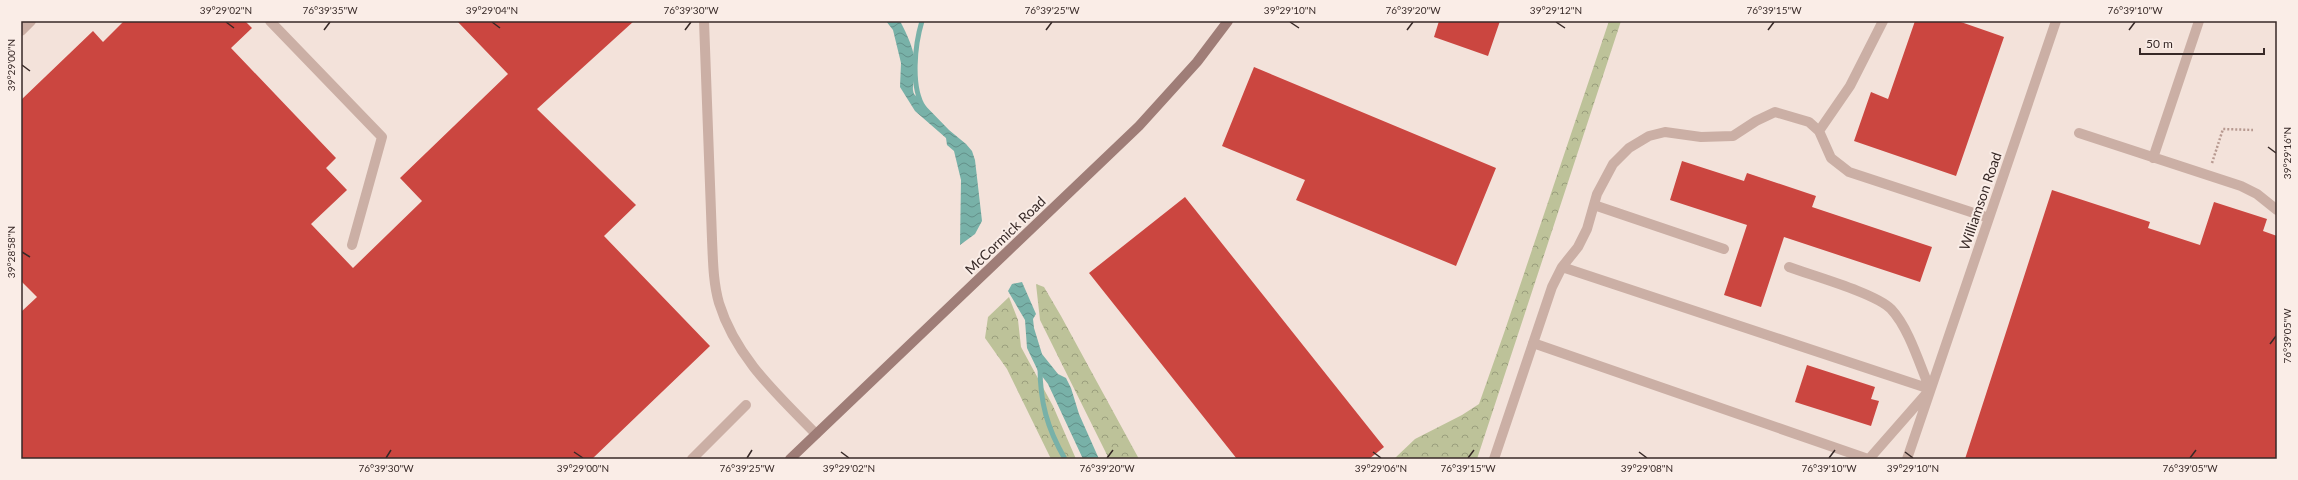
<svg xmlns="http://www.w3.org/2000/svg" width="2298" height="480" viewBox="0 0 2298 480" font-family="Lato,sans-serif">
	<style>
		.forest { fill: url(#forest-crowns) }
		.water { fill: url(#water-waves) }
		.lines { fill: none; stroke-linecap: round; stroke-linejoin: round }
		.stream { stroke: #78b1a8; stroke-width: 5 }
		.building { fill: #cb4640 }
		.path { stroke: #b79990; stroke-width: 2.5; stroke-dasharray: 2 2; stroke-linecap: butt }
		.service { stroke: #cbafa5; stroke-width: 10 }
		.secondary { stroke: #9f7d77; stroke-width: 10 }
		.ticks { fill: none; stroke: #372927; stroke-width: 1.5 }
		.labels { text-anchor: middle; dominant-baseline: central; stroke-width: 4; stroke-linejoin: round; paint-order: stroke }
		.street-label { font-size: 14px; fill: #372927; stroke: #faede7 }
		.neatline { fill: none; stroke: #372927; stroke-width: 1.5 }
		.ticks-label { font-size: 10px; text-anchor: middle; fill: #372927 }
	</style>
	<defs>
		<pattern id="forest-crowns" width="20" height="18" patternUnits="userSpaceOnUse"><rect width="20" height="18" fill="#bdc299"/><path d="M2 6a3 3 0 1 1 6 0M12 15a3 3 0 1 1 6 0" fill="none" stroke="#9a9e7d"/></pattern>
		<pattern id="water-waves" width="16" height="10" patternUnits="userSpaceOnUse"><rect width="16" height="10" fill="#78b1a8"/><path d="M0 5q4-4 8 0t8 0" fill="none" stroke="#639089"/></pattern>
	</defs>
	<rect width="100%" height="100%" fill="#f3e2da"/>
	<path class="forest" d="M1609 21H1621L1477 459H1394L1415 439 1462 415 1479 404 1504 333Z
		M1036 284 1044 287 1061 316 1139 459H1109L1040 320Z
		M1009 297 1018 320 1021 347 1053 406 1076 459H1051L1007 369 985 338 988 317Z"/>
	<path class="water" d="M886 21H900C908 36 917 55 915 72 915 81 911 86 914 94L949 130 966 144 972 151 975 160 982 221 975 234 960 245 961 180 954 151 947 145 946 138 915 111 900 87 901 63 893 30Z
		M1022 282 1036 314 1033 319 1034 328 1042 354 1058 374 1066 378 1071 388 1079 414 1099 459H1083L1048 384 1038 371 1027 348 1025 320 1008 291 1012 284Z"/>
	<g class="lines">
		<path class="stream" d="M922 21C915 44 910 87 924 108
			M1040 367C1040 402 1047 428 1065 459"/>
	</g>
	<path class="building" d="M124 21H245L252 28 231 48 336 158 326 168 347 190 311 224 353 268 422 201 400 178 508 74 457 21H634L537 109 636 205 604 236 710 346 592 459H21V312L37 297 21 281V100L93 31 103 42Z
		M1439 21H1500L1488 56 1434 37Z
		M1915 21H1958L2004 37 1956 176 1854 141 1871 92 1888 99Z
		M1254 67 1496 168 1456 266 1296 200 1305 180 1222 146Z
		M1682 161 1744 181 1747 173 1816 196 1812 207 1932 247 1920 282 1784 237 1761 307 1724 295 1747 225 1670 200Z
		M2052 190 2150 222 2148 228 2200 245 2214 202 2267 219 2263 231 2277 236V459H1965Z
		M1185 197 1384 447 1369 459H1237L1089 273Z
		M1807 365 1875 387 1871 399 1879 401 1871 426 1795 402Z"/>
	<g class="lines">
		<path class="path" d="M2212 163 2223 129 2253 130"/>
		<path class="service" d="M270 21 382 137 352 245
			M704 21 712 239C713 260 713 282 719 303 736 358 778 395 816 434
			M21 31 31 21
			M1819 131 1850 86 1883 21
			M2079 133 2241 186 2257 194 2277 210
			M2153 158 2199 21
			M1594 205 1724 249
			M1562 267 1930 389
			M1789 267C1813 276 1875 293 1891 309 1909 328 1920 366 1930 389
			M1533 343 1868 459
			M692 459 746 405
			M1494 459 1552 287 1562 267 1578 247 1587 229 1597 194 1613 164 1629 148 1649 136 1665 132 1701 137 1733 136 1756 121 1775 112 1809 122 1819 131 1831 158 1849 172 1989 218
			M1869 459 1926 394
			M1907 459 2056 21"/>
		<path class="secondary" d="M790 459 1139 126 1197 62 1228 21"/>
	</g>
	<path class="ticks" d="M226 22 234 28M492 22 500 28M1290 22 1299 28M1556 22 1565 28M324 30 330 22M685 30 691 22M1046 30 1052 22M1407 30 1413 22M1768 30 1774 22M2129 30 2135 22M22 65 30 71M2268 147 2276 153M22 252 30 257M2270 344 2276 336M574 452 583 458M841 452 849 458M1373 452 1381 458M1639 452 1647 458M1905 452 1913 458M386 458 391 450M747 458 752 450M1107 458 1113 450M1468 458 1474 450M1829 458 1835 450M2190 458 2196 450"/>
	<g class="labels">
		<g class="street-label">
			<text transform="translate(1980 201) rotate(-71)">Williamson Road</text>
			<text transform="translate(1005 235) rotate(-44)">McCormick Road</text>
		</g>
	</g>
	<rect width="2298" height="480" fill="none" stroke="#faede7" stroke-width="44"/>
	<path d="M2140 48v6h124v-6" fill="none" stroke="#372927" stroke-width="2"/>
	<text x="2146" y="48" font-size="12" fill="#372927" stroke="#faede7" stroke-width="3" paint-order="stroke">50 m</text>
	<rect x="22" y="22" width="2254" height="436" class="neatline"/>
	<g class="ticks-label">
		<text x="226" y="14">39°29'02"N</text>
		<text x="330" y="14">76°39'35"W</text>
		<text x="492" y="14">39°29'04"N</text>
		<text x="691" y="14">76°39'30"W</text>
		<text x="1052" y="14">76°39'25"W</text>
		<text x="1290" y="14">39°29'10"N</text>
		<text x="1413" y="14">76°39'20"W</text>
		<text x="1556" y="14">39°29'12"N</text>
		<text x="1774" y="14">76°39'15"W</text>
		<text x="2135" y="14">76°39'10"W</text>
		<text transform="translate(11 65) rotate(-90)" y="4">39°29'00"N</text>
		<text transform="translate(2287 153) rotate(-90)" y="4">39°29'16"N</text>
		<text transform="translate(11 252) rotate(-90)" y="4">39°28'58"N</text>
		<text transform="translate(2287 336) rotate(-90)" y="4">76°39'05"W</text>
		<text x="386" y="472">76°39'30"W</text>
		<text x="583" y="472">39°29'00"N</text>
		<text x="747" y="472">76°39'25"W</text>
		<text x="849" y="472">39°29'02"N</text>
		<text x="1107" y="472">76°39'20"W</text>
		<text x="1381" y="472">39°29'06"N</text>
		<text x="1468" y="472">76°39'15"W</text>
		<text x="1647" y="472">39°29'08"N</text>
		<text x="1829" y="472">76°39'10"W</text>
		<text x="1913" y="472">39°29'10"N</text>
		<text x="2190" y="472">76°39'05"W</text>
	</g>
</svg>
